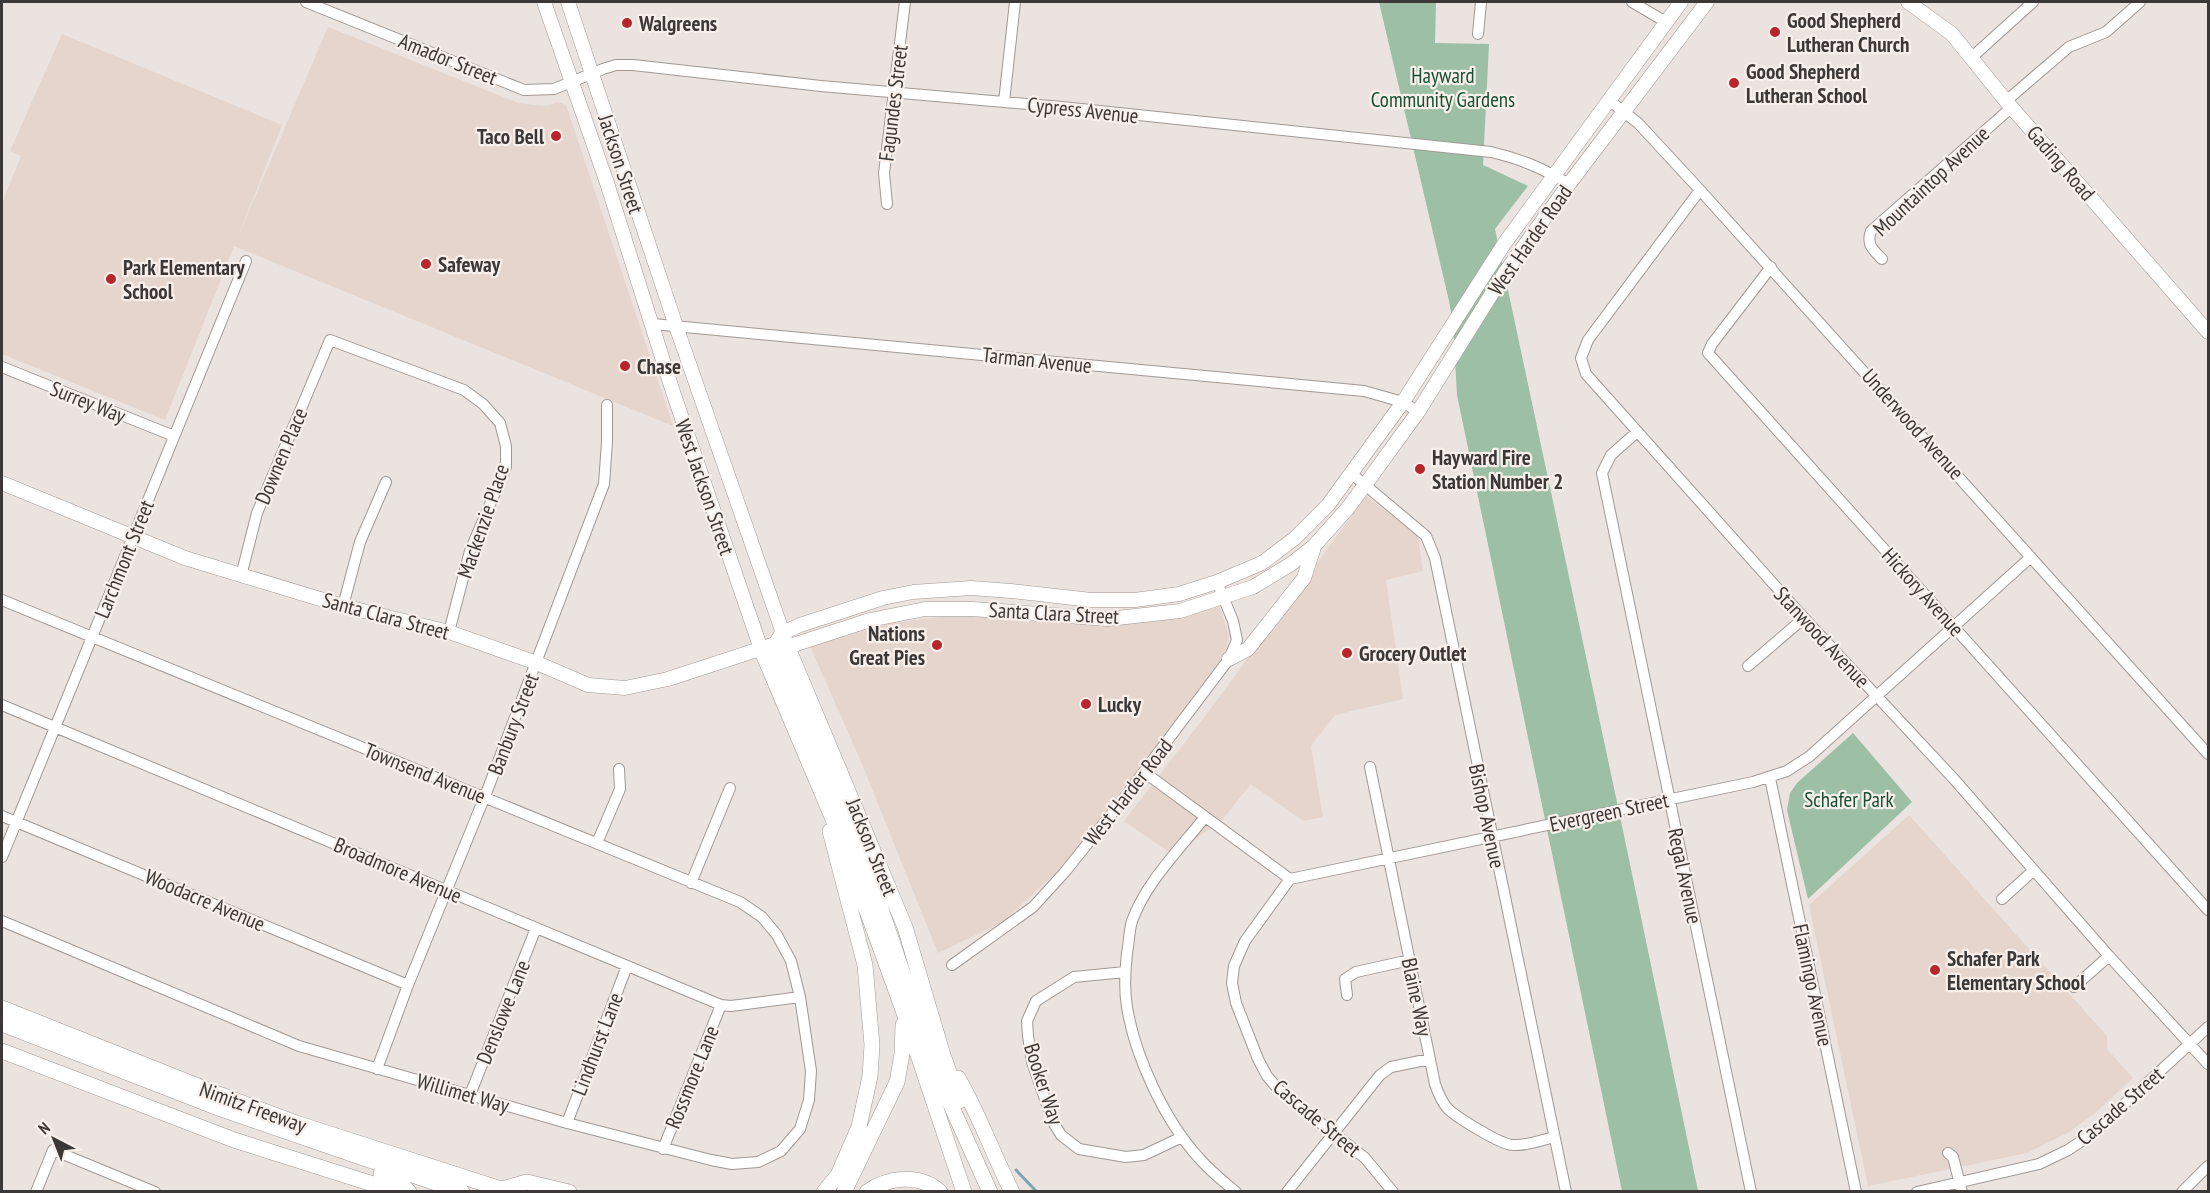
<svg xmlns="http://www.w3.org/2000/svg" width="2210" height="1193" viewBox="0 0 2210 1193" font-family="'PT Sans Narrow',sans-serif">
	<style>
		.built { fill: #e5d5cd }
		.green { fill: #9cbfa6 }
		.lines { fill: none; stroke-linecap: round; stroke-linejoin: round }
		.stream { stroke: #84a3af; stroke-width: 3 }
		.minor-casing { stroke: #a09895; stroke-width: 12 }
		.major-casing { stroke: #a09895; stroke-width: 15 }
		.highway-casing { stroke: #a09895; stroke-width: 16 }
		.minor { stroke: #fff; stroke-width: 10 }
		.major { stroke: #fff; stroke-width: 14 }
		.highway { stroke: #fff; stroke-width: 15 }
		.poi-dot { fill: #b6262a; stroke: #f9f0ec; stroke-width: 2 }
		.labels { text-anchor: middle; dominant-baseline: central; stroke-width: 4.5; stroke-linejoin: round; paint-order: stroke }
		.poi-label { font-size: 21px; font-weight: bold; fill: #3c3837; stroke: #f9f0ec; text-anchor: start }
		.street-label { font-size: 21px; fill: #3c3837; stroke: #f9f0ec }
		.park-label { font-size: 21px; fill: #16512f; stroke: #f9f0ec }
	</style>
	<rect width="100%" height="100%" fill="#ebe3df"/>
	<path class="built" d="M328 27 518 103 546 106 558 102 566 105 673 426 234 246 165 420 2 354V203L21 156 10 151 62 34 282 125 237 239Z
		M1366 496 1418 535 1423 571 1386 580 1403 699 1335 715 1311 746 1323 817 1303 821 1251 784 1221 821 1173 855 1124 821 1212 707Z
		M1219 605 1229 635 1225 656 1063 866 1003 922 938 953 862 764 810 646 892 623 964 614 1096 625 1162 620Z
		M1909 815 2107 1036V1049L2133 1078 2094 1114 2069 1132 2027 1153 1868 1186 1809 905Z"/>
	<path class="green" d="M1379 2H1436L1435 43 1489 44 1483 165 1528 186 1495 229 1621 821 1698 1191H1622L1457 395 1453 324 1449 301Z
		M1853 733 1912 802 1808 899 1787 810 1790 793 1797 783Z"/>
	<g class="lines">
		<path class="stream" d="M1016 1170 1037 1192"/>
		<defs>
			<path id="minor" d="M306 2 524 90 554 89 603 69 616 65H633L821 86 1062 107 1491 152C1521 159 1542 168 1569 184
				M1632 2 1666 22
				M1478 34 1481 2
				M1971 58 2033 2
				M1610 101 1638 123 1700 190 2208 754
				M2006 101 2069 47 2106 32 2140 2
				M1004 102 1015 2
				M1700 190 1588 340 1581 358 1586 374 1804 618 1953 778 2109 956 2208 1064
				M887 204 884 173 905 2
				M1882 259C1873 250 1866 244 1871 231L2012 107
				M1771 267 1712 344 1708 353 2208 910
				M653 324 1364 391 1403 402 1418 412
				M2 367 174 436
				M1637 432 1611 455 1602 473 1751 1192
				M1352 474 1426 536 1435 558 1566 1192
				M241 576 257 513 330 340 464 390 483 404 500 423 506 446V467L470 551 449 632
				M2 600 740 902 762 917 777 935 791 961 800 997 811 1071 809 1100 800 1129 781 1151 758 1162 732 1164 711 1160 567 1123 299 1046 2 921
				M343 606 360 542 386 482
				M1748 666 1804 618
				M2 705 721 1005 731 1006 800 997
				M1370 767 1435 1084C1438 1093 1441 1101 1448 1109 1458 1118 1501 1145 1513 1145 1527 1146 1542 1140 1554 1137
				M1144 772 1290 879 1753 782 1787 771 1810 756 2031 557
				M1770 778 1856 1192
				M2 816 408 985
				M1205 817C1180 849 1146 882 1132 921 1129 931 1129 943 1127 953 1125 971 1124 989 1127 1007 1135 1057 1165 1121 1199 1158 1210 1171 1223 1181 1236 1192
				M597 843 620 789 619 769
				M2 857 246 261
				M1290 879 1245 941 1234 966 1232 983 1236 1003 1258 1059 1267 1076 1280 1091 1365 1158 1393 1192
				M691 883 730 788
				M2002 899 2034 870
				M952 965 1033 907 1064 873 1121 802 1229 659 1237 640 1233 621 1217 582
				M1125 972 1074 977 1036 1001 1027 1021 1028 1036 1032 1062 1053 1122 1061 1135 1079 1149 1126 1157 1144 1155 1182 1137
				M2074 987 2109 956
				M1347 995 1345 979 1356 972 1410 960
				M377 1069 408 985 487 791 604 484 607 442V405
				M470 1095 536 928
				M567 1123 627 966
				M663 1149 721 1005
				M1948 1153 1953 1157 1962 1192
				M36 1192 53 1150 155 1192
				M1287 1192 1380 1075 1391 1067 1430 1059
				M1917 1192 2039 1164 2068 1150 2092 1134 2208 1027
				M2182 1192 2208 1166"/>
			<path id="major" d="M544 2 607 183 673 392 761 649
				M568 2 676 326 785 639
				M1908 2 1952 34 2006 101 2208 332
				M2 483 185 558 343 606 449 632 537 663 588 685 625 688 668 679 775 644 787 647 870 620 925 609H972L1108 619 1180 611 1253 587 1291 564 1314 546 1347 509 1365 485 1418 412 1506 271 1569 184 1707 2
				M775 644 782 633 800 625 883 598 913 592 971 588 1011 591 1091 600H1135L1179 594 1217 582 1262 563 1295 538 1328 505 1403 402 1504 244 1681 2
				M1229 659 1248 649 1304 578 1314 547"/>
			<path id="highway" d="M775 644 862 853 937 1074 990 1192
				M761 649 838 831 903 1010 964 1192
				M791 655 905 927 942 1052 959 1101
				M2 1008 213 1092 296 1123 510 1192
				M2 1024 221 1109 462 1192
				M2 1051 234 1140 398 1192
				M958 1078C979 1114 993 1154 1012 1192
				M381 1174 397 1179 409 1192
				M502 1189 527 1182 569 1192
				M824 1192 838 1175 859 1127 870 1076 872 1045 865 965 830 831
				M844 1192 897 1082 902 1054 903 1025
				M867 1192C888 1177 920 1173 940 1192"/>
		</defs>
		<use href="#minor" class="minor-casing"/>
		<use href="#major" class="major-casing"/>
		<use href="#highway" class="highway-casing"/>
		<use href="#minor" class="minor"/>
		<use href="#major" class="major"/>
		<use href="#highway" class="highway"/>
	</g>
	<g class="poi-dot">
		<circle cx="627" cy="23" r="6"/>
		<circle cx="1775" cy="32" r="6"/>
		<circle cx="1734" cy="83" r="6"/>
		<circle cx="556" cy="136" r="6"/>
		<circle cx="426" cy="264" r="6"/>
		<circle cx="111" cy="279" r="6"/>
		<circle cx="625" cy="366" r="6"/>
		<circle cx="1420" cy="469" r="6"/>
		<circle cx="937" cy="645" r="6"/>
		<circle cx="1347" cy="653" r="6"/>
		<circle cx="1086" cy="704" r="6"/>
		<circle cx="1935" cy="970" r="6"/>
	</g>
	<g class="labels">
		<g class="poi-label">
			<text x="1787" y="20">Good Shepherd<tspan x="1787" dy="24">Lutheran Church</tspan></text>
			<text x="639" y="23">Walgreens</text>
			<text x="1746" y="71">Good Shepherd<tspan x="1746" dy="24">Lutheran School</tspan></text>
			<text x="544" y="136" text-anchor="end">Taco Bell</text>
			<text x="438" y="264">Safeway</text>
			<text x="123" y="267">Park Elementary<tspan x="123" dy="24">School</tspan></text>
			<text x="637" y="366">Chase</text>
			<text x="1432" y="457">Hayward Fire<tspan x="1432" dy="24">Station Number 2</tspan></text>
			<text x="925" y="633" text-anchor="end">Nations<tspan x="925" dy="24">Great Pies</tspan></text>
			<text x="1359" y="653">Grocery Outlet</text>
			<text x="1098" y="704">Lucky</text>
			<text x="1947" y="958">Schafer Park<tspan x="1947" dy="24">Elementary School</tspan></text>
		</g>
		<g class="street-label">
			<text transform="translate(448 59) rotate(22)">Amador Street</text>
			<text transform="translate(893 103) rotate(-83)">Fagundes Street</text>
			<text transform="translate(1083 110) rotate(6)">Cypress Avenue</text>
			<text transform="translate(2061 163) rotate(49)">Gading Road</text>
			<text transform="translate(621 164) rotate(72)">Jackson Street</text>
			<text transform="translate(1931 181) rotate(-43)">Mountaintop Avenue</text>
			<text transform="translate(1530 240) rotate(-55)">West Harder Road</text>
			<text transform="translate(1037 360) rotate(6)">Tarman Avenue</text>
			<text transform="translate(88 402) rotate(22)">Surrey Way</text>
			<text transform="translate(1913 424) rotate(48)">Underwood Avenue</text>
			<text transform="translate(281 456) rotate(-67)">Downen Place</text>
			<text transform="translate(705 487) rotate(71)">West Jackson Street</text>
			<text transform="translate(483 521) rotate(-71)">Mackenzie Place</text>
			<text transform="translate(124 559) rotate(-68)">Larchmont Street</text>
			<text transform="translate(1923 592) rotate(48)">Hickory Avenue</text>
			<text transform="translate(1054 613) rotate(3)">Santa Clara Street</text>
			<text transform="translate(386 616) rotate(15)">Santa Clara Street</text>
			<text transform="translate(1822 637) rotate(47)">Stanwood Avenue</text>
			<text transform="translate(513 724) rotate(-69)">Banbury Street</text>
			<text transform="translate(425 773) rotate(22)">Townsend Avenue</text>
			<text transform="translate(1128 792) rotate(-52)">West Harder Road</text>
			<text transform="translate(1609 812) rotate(-12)">Evergreen Street</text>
			<text transform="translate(1487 816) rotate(78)">Bishop Avenue</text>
			<text transform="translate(872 847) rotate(68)">Jackson Street</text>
			<text transform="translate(398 870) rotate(23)">Broadmore Avenue</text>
			<text transform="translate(1685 876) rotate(78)">Regal Avenue</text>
			<text transform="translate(205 900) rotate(23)">Woodacre Avenue</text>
			<text transform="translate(1813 985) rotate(78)">Flamingo Avenue</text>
			<text transform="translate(1417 997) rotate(78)">Blaine Way</text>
			<text transform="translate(503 1012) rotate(-68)">Denslowe Lane</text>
			<text transform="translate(597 1044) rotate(-69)">Lindhurst Lane</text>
			<text transform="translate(692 1077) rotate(-68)">Rossmore Lane</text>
			<text transform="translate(1044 1084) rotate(72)">Booker Way</text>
			<text transform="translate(463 1093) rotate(16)">Willimet Way</text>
			<text transform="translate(2120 1106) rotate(-41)">Cascade Street</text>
			<text transform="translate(253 1107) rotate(20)">Nimitz Freeway</text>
			<text transform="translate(1317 1118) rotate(40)">Cascade Street</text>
		</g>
		<g class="park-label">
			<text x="1443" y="75">Hayward<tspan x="1443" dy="24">Community Gardens</tspan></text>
			<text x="1849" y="799">Schafer Park</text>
		</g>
	</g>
	<rect width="2210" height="1193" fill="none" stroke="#3c3837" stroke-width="6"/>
	<g transform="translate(54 1139) rotate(318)" stroke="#f9f0ec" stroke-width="4.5" paint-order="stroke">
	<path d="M0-4.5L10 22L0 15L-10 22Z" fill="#3c3837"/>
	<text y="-9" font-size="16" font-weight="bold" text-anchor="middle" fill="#3c3837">N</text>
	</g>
</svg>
